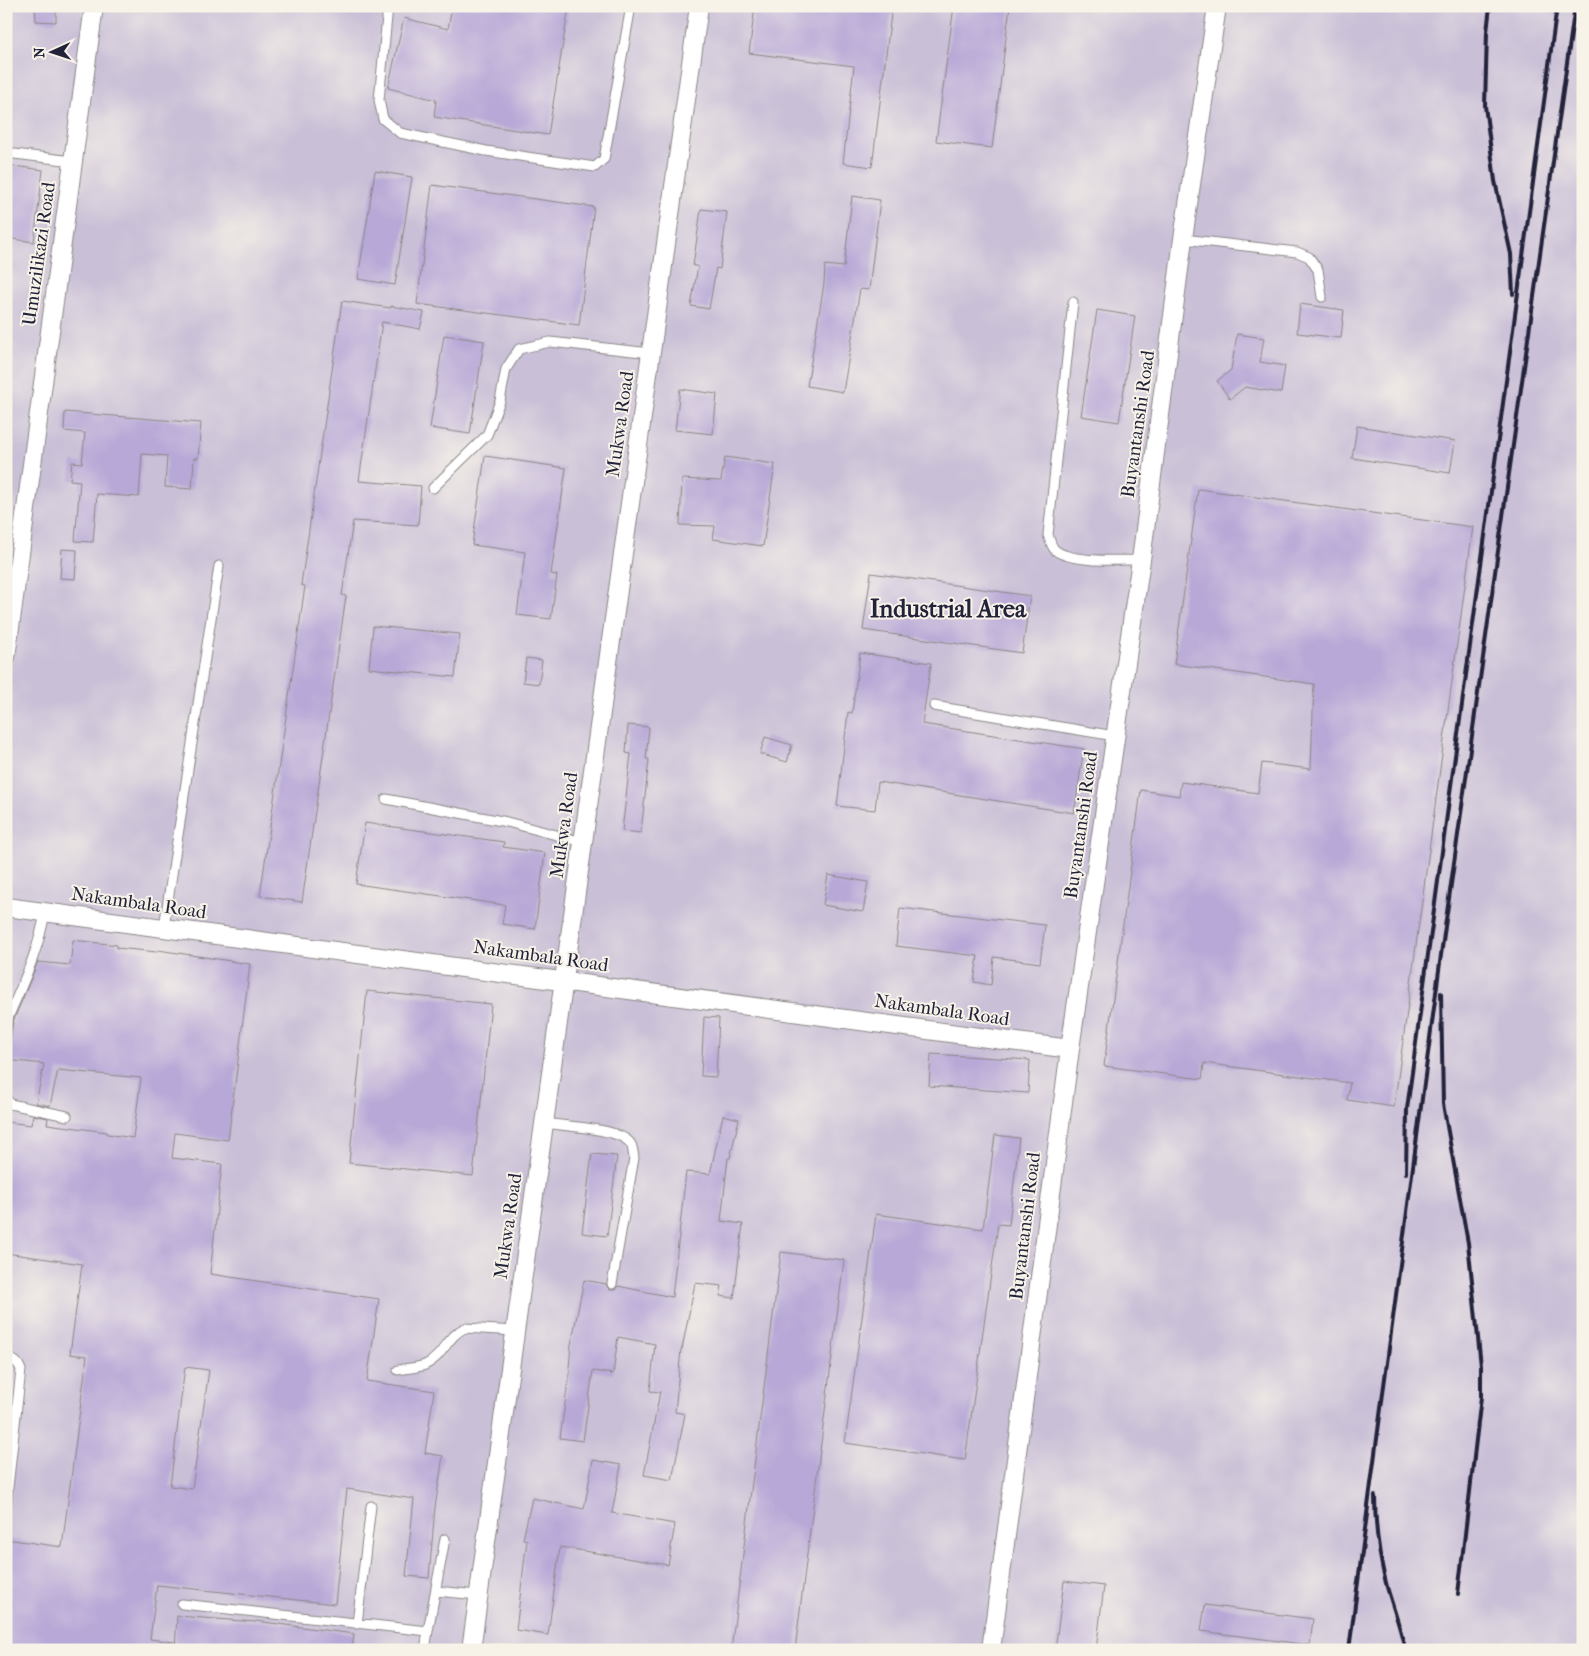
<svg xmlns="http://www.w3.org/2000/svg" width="1589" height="1656" viewBox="0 0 1589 1656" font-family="'IM FELL French Canon',serif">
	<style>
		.industrial { fill: #c9bfd7 }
		.building { fill: #b8a8d7; fill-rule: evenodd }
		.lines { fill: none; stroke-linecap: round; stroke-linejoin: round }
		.service-casing { stroke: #8a8686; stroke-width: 11 }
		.minor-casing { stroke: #8a8686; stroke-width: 20 }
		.service { stroke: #fff; stroke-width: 9 }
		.minor { stroke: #fff; stroke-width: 18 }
		.rail { stroke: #22223b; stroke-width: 4 }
		.labels { text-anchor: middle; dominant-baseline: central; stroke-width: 4; stroke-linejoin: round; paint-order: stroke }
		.street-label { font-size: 19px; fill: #22223b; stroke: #f7f3e8 }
		.district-label { font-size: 24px; font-weight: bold; fill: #22223b; stroke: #f7f3e8 }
	</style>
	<rect width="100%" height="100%" fill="#f7f3e8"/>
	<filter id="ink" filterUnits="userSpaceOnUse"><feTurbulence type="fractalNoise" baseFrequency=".02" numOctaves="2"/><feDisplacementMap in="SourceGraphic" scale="10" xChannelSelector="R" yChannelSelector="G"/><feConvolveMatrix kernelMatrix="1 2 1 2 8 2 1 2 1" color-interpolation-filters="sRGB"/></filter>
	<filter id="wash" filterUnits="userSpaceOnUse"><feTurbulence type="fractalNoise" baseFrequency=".0096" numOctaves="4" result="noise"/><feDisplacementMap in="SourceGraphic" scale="20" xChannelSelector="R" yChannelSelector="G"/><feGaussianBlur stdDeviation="1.12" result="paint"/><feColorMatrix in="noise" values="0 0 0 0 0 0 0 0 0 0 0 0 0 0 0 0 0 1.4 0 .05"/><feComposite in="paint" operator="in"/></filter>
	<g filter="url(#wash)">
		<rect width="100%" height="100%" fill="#f1e9d2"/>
		<path class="industrial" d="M6 6H1583V1650H6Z"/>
		<g id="blocks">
			<path class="building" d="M35 6H56V22L36 21Z
				M452 6H569L548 135 434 117 436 100 388 88 404 18 448 29Z
				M755 6H892L872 167 843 163 854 66 749 53Z
				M954 6H1010L992 148 936 141Z
				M6 165 43 170 34 242 6 238Z
				M375 171 412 177 395 285 358 279Z
				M432 185 594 207 579 325 417 304Z
				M852 196 880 200 869 290 860 289 843 392 807 386 824 284 825 265 844 267Z
				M701 209 727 212 720 269 716 268 709 309 691 306 698 266H693Z
				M342 301 391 308V306L424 312 420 329 382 322 359 481 421 486 418 525 353 521 342 595 346 596 302 902 260 896 305 586 301 585Z
				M1300 304 1344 310 1341 338 1297 333Z
				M1097 310 1135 316 1119 422 1081 416Z
				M1237 334 1264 338 1260 362 1285 366 1281 393 1245 387 1230 399 1217 381 1231 370Z
				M444 335 484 341 470 434 430 428Z
				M680 389 717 394 713 434 675 430Z
				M65 412 201 423 198 458H194L192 489 165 487 167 456 142 454 139 497 97 494 93 542 75 541 80 481 70 480 72 462 82 463 85 433 64 431Z
				M1357 426 1455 441 1450 473 1352 458Z
				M485 456 566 468 551 574 557 575 551 619 517 615 525 552 472 545Z
				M725 457 775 464 763 546 713 539 715 526 680 525 682 479 721 481Z
				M1198 489 1473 527 1394 1107 1347 1100 1350 1083 1204 1063 1202 1079 1104 1066 1141 790 1179 796 1181 782 1258 793 1262 763 1311 769 1314 684 1174 664Z
				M62 549 77 550 75 579 60 578Z
				M871 573 1030 596 1022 653 863 630Z
				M373 626 460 634 455 677 369 668Z
				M860 653 931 663 922 724 1084 749 1074 813 878 782 875 810 837 806 848 712 852 713Z
				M526 658 542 660 539 684 523 682Z
				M628 725 649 727 646 759H649L641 833 622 831 631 754 626 753Z
				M765 737 792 745 787 762 760 754Z
				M365 823 504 842 503 847 545 853 535 929 502 924 505 905 356 884Z
				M828 875 868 882 863 912 823 905Z
				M900 908 1045 925 1040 963 994 957 991 985 974 982 978 956 896 946Z
				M73 940 117 945V948L157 952 158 950 250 964 228 1140 175 1133 172 1158 222 1164 210 1274 379 1299 367 1381 434 1391 425 1453 443 1456 435 1507 429 1578 406 1576 414 1499 347 1489 335 1604 157 1585 150 1639 174 1642 173 1650H6V1539L62 1547 87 1356 70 1354 82 1264 6 1253V1122L31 1125 33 1115 48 1118 47 1124 107 1132V1134L133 1138 141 1078 58 1070 50 1106 36 1103 44 1064 7 1060 13 1022 38 962 70 965ZM185 1367 209 1370 192 1489 170 1486Z
				M367 991 491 1004 473 1176 349 1163Z
				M704 1017 719 1018 716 1077 701 1076Z
				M931 1054 1030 1060 1028 1093 929 1086Z
				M723 1115 739 1119 730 1158H728L721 1221 743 1224 734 1298 720 1296 722 1286 695 1283 682 1349H681L675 1412 685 1414 672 1480 644 1475 660 1392 650 1391 655 1344 618 1337 613 1374 593 1371 583 1441 560 1438 570 1368H569L571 1345 584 1280 606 1284 608 1288 610 1290H615L618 1286 672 1297 686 1172 710 1174Z
				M995 1135 1019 1138 1009 1225 998 1224 965 1460 845 1443 876 1214 983 1229Z
				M592 1154 617 1156 607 1236 582 1233Z
				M781 1252 844 1260 795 1650H731Z
				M593 1460 621 1465 612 1513 675 1524 668 1565 560 1547 548 1635 516 1630 527 1540 523 1539 532 1498 584 1509Z
				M1064 1581 1104 1586 1096 1650H1055Z
				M1205 1605 1313 1619 1310 1645 1201 1631Z
				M177 1616 256 1622V1621L354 1634 352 1650H175Z"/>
		</g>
	</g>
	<g filter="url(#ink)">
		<use href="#blocks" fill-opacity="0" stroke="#8a8686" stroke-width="1"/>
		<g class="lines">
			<defs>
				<path id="service" d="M388 6 379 100 383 119 400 133 486 151 595 167 604 159 631 6
					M6 153 73 161
					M1183 239 1297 252 1309 257 1318 270 1322 297
					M1073 302 1048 535C1050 540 1051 546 1055 550 1071 563 1120 560 1141 560
					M433 488 487 435 500 401 506 369 519 349 550 342 651 353
					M934 706 1115 736
					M386 799 507 822 583 842
					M164 927 219 566
					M6 1026 7 1020C22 985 39 950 45 912
					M6 1098 10 1104 67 1116
					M544 1123C563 1126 619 1128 630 1143 633 1146 633 1153 634 1158L612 1284
					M6 1358C15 1360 18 1362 21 1370L6 1505
					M398 1370C406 1368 417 1368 425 1365 443 1357 448 1335 465 1328L515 1331
					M436 1591 478 1595
					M182 1604 428 1631 445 1539
					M357 1624 371 1506
					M425 1650 428 1631"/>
				<path id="minor" d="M6 657 94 6
					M6 907 1070 1049
					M471 1650 699 6
					M991 1650 1070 1049 1141 560 1183 239 1217 6"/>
			</defs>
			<use href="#service" class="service-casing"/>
			<use href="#minor" class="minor-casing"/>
			<use href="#service" class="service"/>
			<use href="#minor" class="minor"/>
			<path class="rail" d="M1490 6 1487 32 1485 106 1495 181 1511 254 1513 294
				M1441 993 1443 1104 1468 1243 1481 1366V1397L1458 1594
				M1406 1173 1407 1109 1557 6
				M1375 1496C1375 1526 1379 1557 1387 1587 1393 1608 1401 1628 1405 1650
				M1349 1650 1441 955 1575 6"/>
		</g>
	</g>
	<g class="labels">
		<g class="street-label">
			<text transform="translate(39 254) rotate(-82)">Umuzilikazi Road</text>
			<text transform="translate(620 424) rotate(-82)">Mukwa Road</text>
			<text transform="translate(1138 424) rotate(-82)">Buyantanshi Road</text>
			<text transform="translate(564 825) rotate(-82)">Mukwa Road</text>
			<text transform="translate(1081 825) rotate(-82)">Buyantanshi Road</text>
			<text transform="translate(139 903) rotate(8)">Nakambala Road</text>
			<text transform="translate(541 956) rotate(8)">Nakambala Road</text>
			<text transform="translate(942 1010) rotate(8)">Nakambala Road</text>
			<text transform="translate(508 1226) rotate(-82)">Mukwa Road</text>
			<text transform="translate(1025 1226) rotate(-83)">Buyantanshi Road</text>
		</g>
		<g class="district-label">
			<text x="948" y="609">Industrial Area</text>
		</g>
	</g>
	<rect width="1589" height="1656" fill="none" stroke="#f7f3e8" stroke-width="25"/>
	<g transform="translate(52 52) rotate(267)" stroke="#f7f3e8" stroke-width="4" paint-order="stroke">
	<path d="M0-4L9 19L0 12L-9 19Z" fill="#22223b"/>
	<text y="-8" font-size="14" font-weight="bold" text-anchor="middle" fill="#22223b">N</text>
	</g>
</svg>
